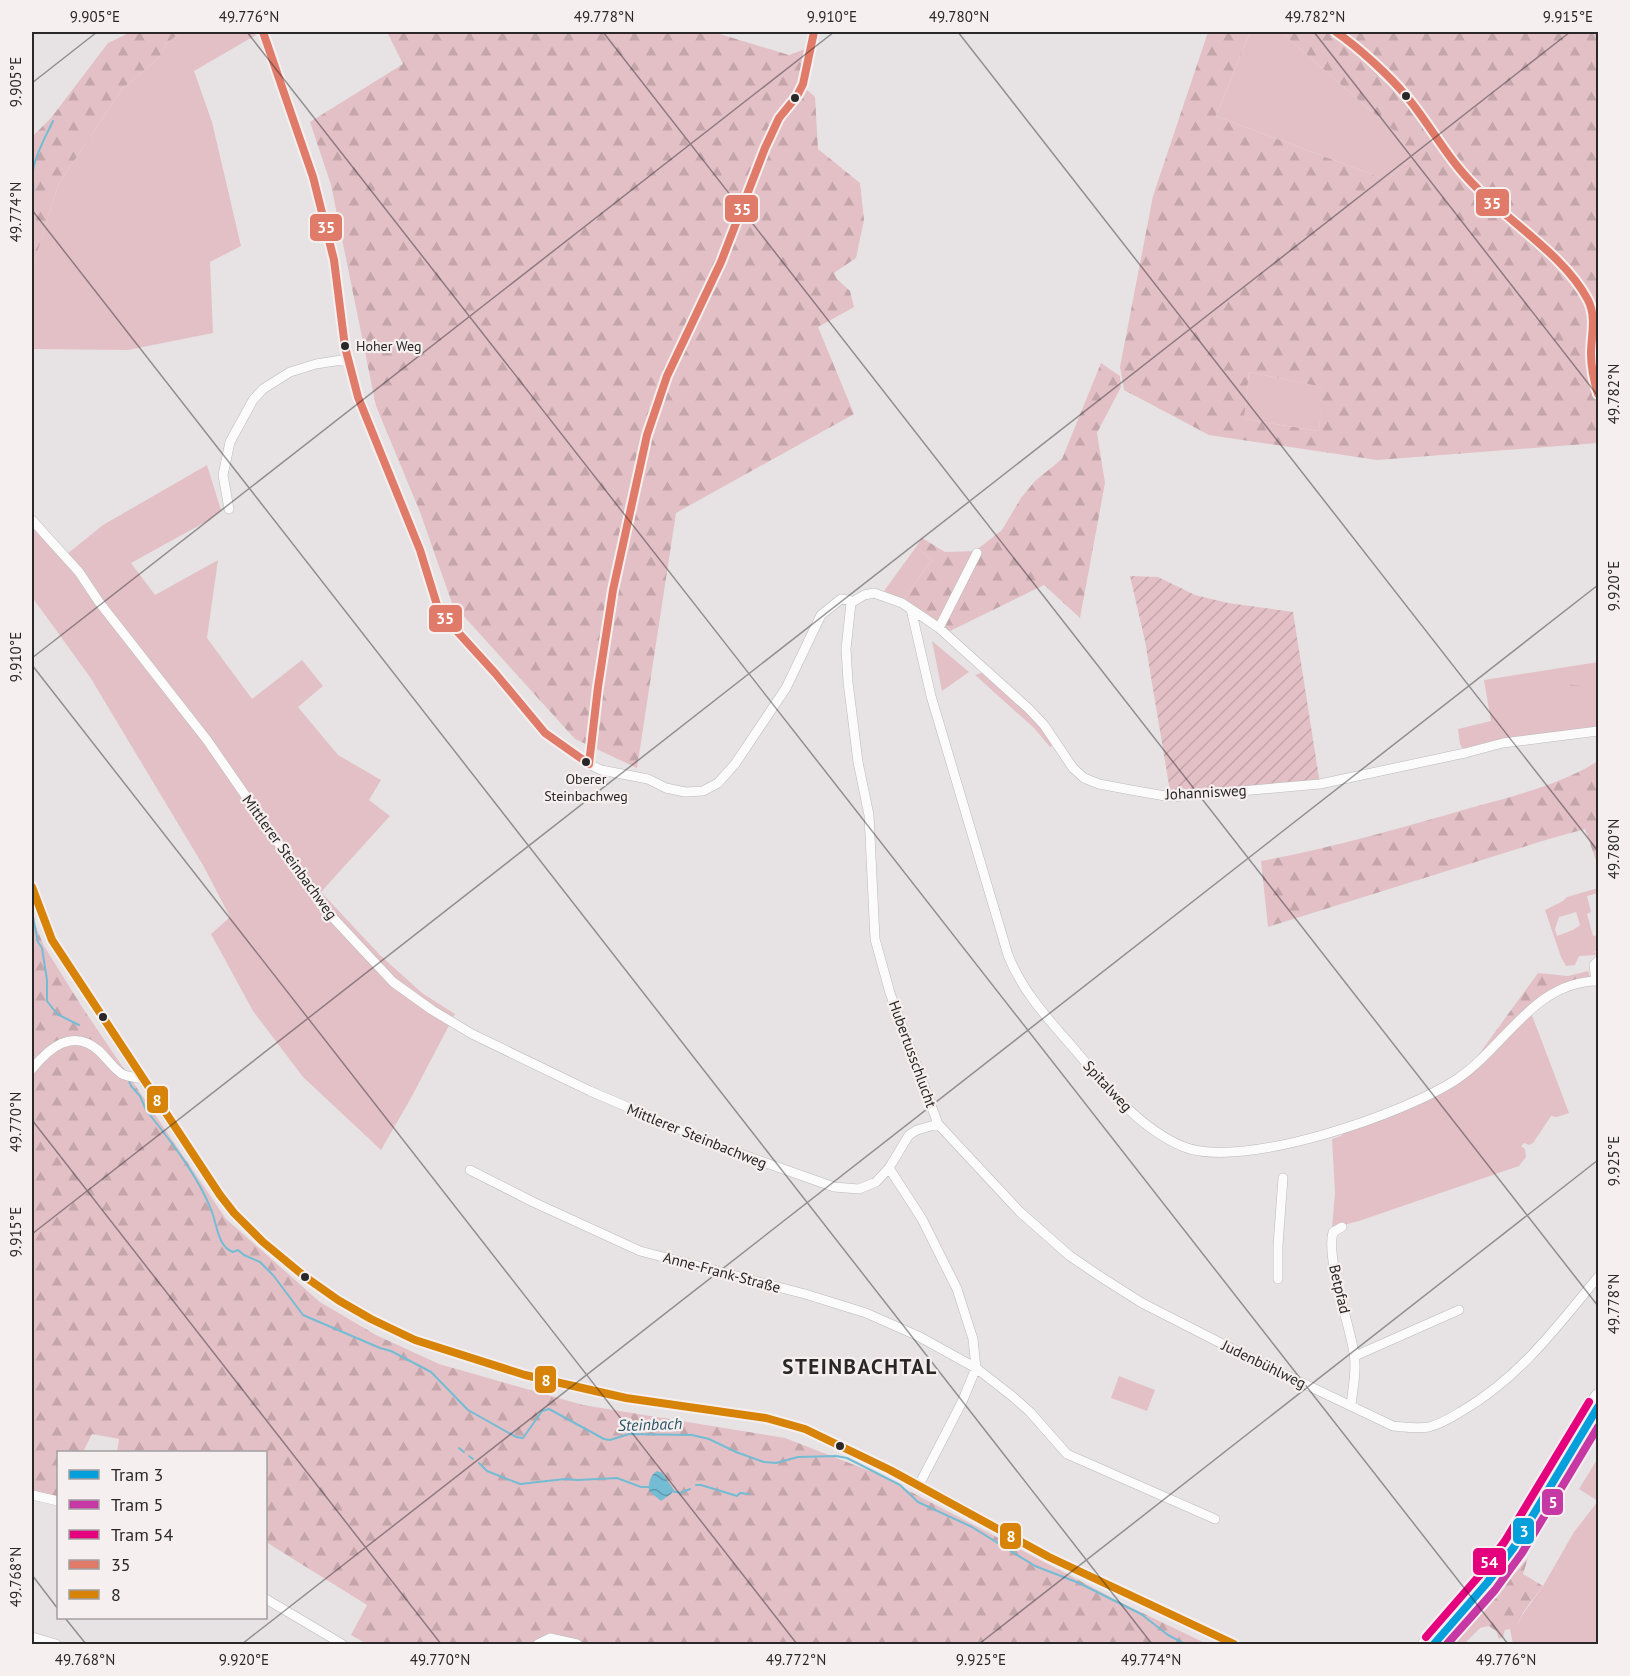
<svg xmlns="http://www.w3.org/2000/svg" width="1630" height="1676" viewBox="0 0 1630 1676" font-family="'PT Sans',sans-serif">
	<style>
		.green { fill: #e3c0c6; fill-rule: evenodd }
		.forest { fill: url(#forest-firs); fill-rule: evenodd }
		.garden { fill: url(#garden-furrows) }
		.water { fill: url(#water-waves) }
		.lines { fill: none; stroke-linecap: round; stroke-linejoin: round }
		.stream { stroke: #74bcd4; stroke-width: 2 }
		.street-casing { stroke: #bcbaba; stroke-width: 10 }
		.secondary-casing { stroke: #bcbaba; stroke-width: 15 }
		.street { stroke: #fbfbfb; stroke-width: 9 }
		.secondary { stroke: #fbfbfb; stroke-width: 14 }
		.bus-1-casing { stroke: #f5eff0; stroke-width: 12 }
		.bus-2-casing { stroke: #f5eff0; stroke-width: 12 }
		.bus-1 { stroke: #e07b6a; stroke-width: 8 }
		.bus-2 { stroke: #d68307; stroke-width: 8 }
		.tram-1-casing { stroke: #f5eff0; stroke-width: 12 }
		.tram-2-casing { stroke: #f5eff0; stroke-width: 12 }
		.tram-3-casing { stroke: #f5eff0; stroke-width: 12 }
		.tram-1 { stroke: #05a0dc; stroke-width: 8 }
		.tram-2 { stroke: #c638a3; stroke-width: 8 }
		.tram-3 { stroke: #e5007d; stroke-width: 8 }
		.ticks { fill: none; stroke: #292727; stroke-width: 1.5; stroke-opacity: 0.45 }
		.bus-dot { fill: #292727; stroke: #f5eff0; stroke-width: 2 }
		.labels { text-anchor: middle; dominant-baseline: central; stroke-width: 4.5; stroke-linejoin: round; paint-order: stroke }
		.bus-label { font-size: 14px; fill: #292727; stroke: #f5eff0; text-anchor: start }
		.street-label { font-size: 15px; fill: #292727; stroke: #f5eff0 }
		.water-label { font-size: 16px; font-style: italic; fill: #285463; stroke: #f5eff0 }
		.district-label { font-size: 21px; font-weight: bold; letter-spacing: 1.5px; fill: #292727; stroke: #f5eff0 }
		.line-badge { stroke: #f5eff0; stroke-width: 2 }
		.badge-label { font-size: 16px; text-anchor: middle; font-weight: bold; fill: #fff }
		.neatline { fill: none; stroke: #292727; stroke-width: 2 }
		.ticks-label { font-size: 15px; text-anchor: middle; fill: #292727 }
	</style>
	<defs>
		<pattern id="forest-firs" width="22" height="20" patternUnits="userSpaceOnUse" patternTransform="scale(1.5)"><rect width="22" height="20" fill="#e3c0c6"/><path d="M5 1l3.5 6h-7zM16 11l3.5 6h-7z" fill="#c3a5aa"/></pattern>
		<pattern id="garden-furrows" width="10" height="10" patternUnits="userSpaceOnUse" patternTransform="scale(1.5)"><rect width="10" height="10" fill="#e3c0c6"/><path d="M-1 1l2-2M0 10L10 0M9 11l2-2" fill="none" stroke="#c3a5aa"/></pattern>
		<pattern id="water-waves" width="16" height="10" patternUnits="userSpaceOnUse" patternTransform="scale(1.5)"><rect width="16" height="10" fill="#74bcd4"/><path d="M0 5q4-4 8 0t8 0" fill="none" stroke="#5f99ac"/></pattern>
	</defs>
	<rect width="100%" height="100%" fill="#e7e3e4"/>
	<path class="green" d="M181 32H254L256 35 194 71 212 122 241 246 210 262 213 333 128 350 32 349V270L58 185 122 89 159 58 166 44Z
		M1250 32H1281L1394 131 1413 157 1387 180 1216 116Z
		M1249 372 1323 387 1319 431 1244 419Z
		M207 465 221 510 209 520 131 563 155 595 218 560 207 638 252 699 302 660 323 686 298 707 338 755 381 780 369 800 390 816 321 892 380 955 422 993 455 1014 411 1098 381 1150 303 1077 253 1011 211 934 230 917 204 867 90 677 32 597V518L67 554 103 525Z
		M916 547 932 560 903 600 884 591Z
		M932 641 969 672 942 691Z
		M1598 662V731L1465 753 1460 744 1458 729 1491 721 1484 680Z
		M981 673 989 674 1056 743 1050 747 1034 728 975 675Z
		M1598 888V893L1587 896 1591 912 1587 914 1593 936 1598 935V940L1596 941 1598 951H1595L1596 955 1579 956 1575 965 1566 966 1561 957 1545 910 1563 901 1567 897ZM1576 912 1580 925 1573 930 1557 936 1555 929 1559 917Z
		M1530 1010 1569 1113 1557 1117 1551 1116 1533 1143 1529 1145 1524 1143 1521 1146 1525 1149 1526 1157 1519 1166 1359 1221 1332 1228 1335 1193 1332 1139 1341 1136 1345 1127 1455 1081Z
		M1119 1376 1155 1390 1147 1411 1111 1398Z
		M1598 1458V1644H1518L1515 1632 1521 1617 1543 1586 1574 1532 1598 1501 1579 1489Z"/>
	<path class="forest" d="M131 32H181L166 44 159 58 122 89 58 185 32 270V137L51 118 108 43Z
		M387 32H713L789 55 808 48 805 88 815 97 818 149 860 183 864 220 856 258 834 273 837 279 850 291 854 307 818 327 854 414 676 513 637 768 575 739 452 603 420 512 376 406 331 185 310 122 403 64Z
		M1208 32H1250L1216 116 1387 180 1413 157 1394 131 1281 32H1598V443L1377 460 1209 435 1124 390 1120 367 1153 196ZM1249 372 1322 387 1319 431 1244 419Z
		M1101 363 1120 376 1121 387 1097 433 1105 483 1080 618 1044 585 950 631 903 600 932 560 916 547 922 538 945 552 975 551 1002 530 1021 498 1035 481 1062 459Z
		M1566 684 1582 686 1592 684 1590 690 1585 692 1583 697 1570 700 1571 709 1567 710 1557 720 1559 702H1563L1564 697 1561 687Z
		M1598 761V866L1585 829 1549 839 1268 927 1261 861C1331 848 1401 828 1470 808 1513 796 1560 785 1598 761Z
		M32 917 44 946 84 1010 226 1219 320 1302 376 1335 439 1364 583 1405 785 1438 875 1473 1124 1604 1207 1644H367L351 1635 367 1605 266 1542V1452H117L119 1439 92 1434 83 1452H58V1499L32 1494Z
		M1588 971 1591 979 1561 989 1474 1061 1538 973 1568 976Z
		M1528 1558 1523 1574 1543 1586C1529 1605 1512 1620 1518 1644H1513L1510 1629 1505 1630 1503 1637 1499 1639 1496 1631 1489 1626 1480 1628 1464 1644H1454Z"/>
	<path class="garden" d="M1130 576 1158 577 1195 595 1228 603 1293 612 1320 784 1171 797 1145 641Z"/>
	<path class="water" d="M657 1471 662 1473 674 1490 671 1494 661 1501 649 1491C648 1484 650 1475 657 1471Z"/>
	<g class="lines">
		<path class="stream" d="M32 203C35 191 32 181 33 170 36 153 46 136 53 121
			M32 912 38 942 42 948 47 980V1001L57 1014 79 1025
			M129 1081 131 1086 140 1096 146 1110C170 1140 199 1177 212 1212 217 1225 218 1247 233 1252L238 1250 244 1255 260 1262 273 1275 303 1315 380 1348 391 1351 431 1372 468 1410 516 1437 523 1438 542 1411 549 1409 604 1439 610 1440 629 1434 692 1435 709 1439 736 1452 764 1462 776 1463 798 1457 836 1456 847 1458 900 1485 918 1502 972 1527 1035 1566 1079 1583 1141 1614 1168 1635 1185 1644
			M459 1448 464 1452
			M469 1456 473 1459
			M479 1463 487 1471 520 1484 565 1479 578 1480 617 1478 641 1487H649
			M696 1485H701L737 1496 740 1493 749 1494
			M672 1491 680 1493 690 1489"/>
		<defs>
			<path id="street" d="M263 32 313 177 334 260 345 347 358 397 420 550 437 605 445 618 495 673 545 733 585 762 601 770 648 779 666 788 685 792 703 791 718 783 735 764 786 688 821 615 841 599 849 600 851 603
				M1336 32 1350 42 1406 96 1450 158 1475 187 1568 271C1577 284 1588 297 1592 311 1597 327 1590 343 1591 358 1591 371 1594 382 1598 394
				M229 509 223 475 230 442 253 400 263 389 290 372 316 364 348 359
				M32 520 79 572 99 602 207 740 322 906 393 982 432 1010 472 1034 590 1091 721 1147 834 1187 859 1189 876 1182 889 1168
				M851 603 846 649 848 682 858 762 869 815 875 939 890 993 938 1124 917 1130 909 1135 889 1168 922 1219 957 1289 973 1339 976 1368 962 1402 919 1485
				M851 603 864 595 874 593 902 603 923 617 939 628 1029 709 1044 725 1073 768 1084 778 1099 784 1131 790 1171 797 1320 784 1465 753 1503 743 1598 731
				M911 609 931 696 1008 955C1023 993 1050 1021 1076 1051 1105 1086 1140 1129 1184 1147 1243 1170 1405 1114 1457 1079 1504 1048 1534 981 1598 981
				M939 628 977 553
				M589 764 598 687 613 590 647 435 667 376 721 262 765 148 779 118 797 96 803 84 814 32
				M32 887 52 940 162 1109 220 1195 234 1213 263 1242 304 1276 338 1300 371 1319 415 1340 525 1375 626 1398 766 1418 805 1429 890 1470 974 1515 990 1526 1049 1557 1234 1644
				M1596 981 1594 965 1598 961
				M32 1069C49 1048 72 1028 98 1050 106 1057 113 1068 122 1074 128 1077 137 1077 144 1080
				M938 1124 1020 1212 1070 1256 1101 1277 1142 1303 1254 1360 1393 1426C1405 1427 1417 1429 1429 1427 1441 1424 1452 1417 1462 1411 1520 1377 1556 1328 1598 1277
				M470 1170 533 1202 640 1251 805 1294 866 1313 918 1336 976 1368 1012 1396 1030 1412 1067 1454 1215 1519
				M1342 1227 1333 1232C1326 1259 1349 1322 1354 1353 1357 1369 1353 1388 1351 1405
				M1278 1279V1245L1283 1178
				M1355 1356 1459 1310
				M32 1495 58 1501
				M266 1599 342 1644
				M32 1637 56 1644
				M538 1644 550 1638 577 1644"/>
			<path id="secondary" d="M1425 1644 1512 1539 1585 1414 1598 1396"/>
		</defs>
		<use href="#street" class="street-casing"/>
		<use href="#secondary" class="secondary-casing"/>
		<use href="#street" class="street"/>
		<use href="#secondary" class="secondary"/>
		<defs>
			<path id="bus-1" d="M263 32 313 177 334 260 345 347 358 397 420 550 437 605 445 618 495 673 545 733 589 764
				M1336 32C1358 47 1390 76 1407 97 1431 126 1448 160 1476 187 1510 223 1565 256 1588 300 1597 318 1591 335 1591 354 1591 368 1594 381 1598 394
				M589 764 598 687 613 590 647 435 667 376 721 262 765 148 779 118 797 96 803 84 814 32"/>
			<path id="bus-2" d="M32 887 52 940 220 1195 234 1213 263 1242 304 1276 338 1300 371 1319 415 1340 525 1375 626 1398 766 1418 805 1429 890 1470 1049 1557 1234 1644"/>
		</defs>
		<use href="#bus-1" class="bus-1-casing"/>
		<use href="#bus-2" class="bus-2-casing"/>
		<use href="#bus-1" class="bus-1"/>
		<use href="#bus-2" class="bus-2"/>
		<defs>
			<path id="tram-1" d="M1434 1644 1487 1583 1514 1547 1598 1407"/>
			<path id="tram-2" d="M1447 1644 1495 1590 1522 1553 1598 1427"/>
			<path id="tram-3" d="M1426 1637 1479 1576 1505 1541 1589 1402"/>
		</defs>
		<use href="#tram-1" class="tram-1-casing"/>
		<use href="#tram-2" class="tram-2-casing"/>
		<use href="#tram-3" class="tram-3-casing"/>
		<use href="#tram-1" class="tram-1"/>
		<use href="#tram-2" class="tram-2"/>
		<use href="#tram-3" class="tram-3"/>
	</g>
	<path class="ticks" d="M247 32 1508 1644M603 32 1598 1306M958 32 1598 851M1314 32 1598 396M32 83 97 32M32 210 1152 1644M32 658 834 32M32 665 797 1644M32 1120 441 1644M32 1234 1570 32M32 1575 58 1609M65 1618 86 1644M242 1644 1598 585M979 1644 1598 1160"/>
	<g class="bus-dot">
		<circle cx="1406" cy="96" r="5"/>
		<circle cx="795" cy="98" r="5"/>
		<circle cx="345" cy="346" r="5"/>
		<circle cx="586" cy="762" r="5"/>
		<circle cx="103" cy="1017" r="5"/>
		<circle cx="305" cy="1277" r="5"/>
		<circle cx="840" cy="1446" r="5"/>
	</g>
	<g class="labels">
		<g class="bus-label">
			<text x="356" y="346">Hoher Weg</text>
			<text x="586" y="779" text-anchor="middle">Oberer<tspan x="586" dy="17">Steinbachweg</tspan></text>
		</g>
		<g class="street-label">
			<text transform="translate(1206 792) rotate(-3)">Johannisweg</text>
			<text transform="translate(290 857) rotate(54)">Mittlerer Steinbachweg</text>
			<text transform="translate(913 1054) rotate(70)">Hubertusschlucht</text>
			<text transform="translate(1108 1086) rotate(47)">Spitalweg</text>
			<text transform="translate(697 1136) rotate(22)">Mittlerer Steinbachweg</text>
			<text transform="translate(722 1272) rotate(15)">Anne-Frank-Straße</text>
			<text transform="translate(1340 1289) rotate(77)">Betpfad</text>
			<text transform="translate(1264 1364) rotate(26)">Judenbühlweg</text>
		</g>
		<g class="water-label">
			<text transform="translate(650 1424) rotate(-2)">Steinbach</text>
		</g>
		<g class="district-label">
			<text x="860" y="1366">STEINBACHTAL</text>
		</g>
	</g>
	<g class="line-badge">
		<rect x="1475" y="188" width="35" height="29" rx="6" fill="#e07b6a"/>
		<rect x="724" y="194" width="35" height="29" rx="6" fill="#e07b6a"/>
		<rect x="309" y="213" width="34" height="29" rx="6" fill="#e07b6a"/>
		<rect x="428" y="604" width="35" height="29" rx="6" fill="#e07b6a"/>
		<rect x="146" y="1085" width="23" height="29" rx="6" fill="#d68307"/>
		<rect x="534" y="1365" width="23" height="29" rx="6" fill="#d68307"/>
		<rect x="1541" y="1488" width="23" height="28" rx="6" fill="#c638a3"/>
		<rect x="1512" y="1517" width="23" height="28" rx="6" fill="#05a0dc"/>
		<rect x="999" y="1522" width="23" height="28" rx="6" fill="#d68307"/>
		<rect x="1472" y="1547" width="35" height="29" rx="6" fill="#e5007d"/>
	</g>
	<g class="badge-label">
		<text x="1492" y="209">35</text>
		<text x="742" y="215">35</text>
		<text x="326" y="233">35</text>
		<text x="445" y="624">35</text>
		<text x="157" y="1106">8</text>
		<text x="546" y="1386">8</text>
		<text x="1553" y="1508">5</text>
		<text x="1524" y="1537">3</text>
		<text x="1011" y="1542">8</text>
		<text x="1489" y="1568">54</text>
	</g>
	<rect width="1630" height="1676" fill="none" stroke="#f5eff0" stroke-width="66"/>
	<rect x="57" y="1451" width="210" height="168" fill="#f5eff0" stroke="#a39fa0" stroke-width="1.5"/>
	<rect x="69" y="1470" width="30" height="9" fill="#05a0dc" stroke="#a39fa0" stroke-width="1.5"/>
	<text x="111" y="1481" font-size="18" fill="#292727">Tram 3</text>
	<rect x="69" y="1500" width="30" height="9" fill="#c638a3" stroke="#a39fa0" stroke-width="1.5"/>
	<text x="111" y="1511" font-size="18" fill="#292727">Tram 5</text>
	<rect x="69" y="1530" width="30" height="9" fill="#e5007d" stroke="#a39fa0" stroke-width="1.5"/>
	<text x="111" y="1541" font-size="18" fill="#292727">Tram 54</text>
	<rect x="69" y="1560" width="30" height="9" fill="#e07b6a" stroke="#a39fa0" stroke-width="1.5"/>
	<text x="111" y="1571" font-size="18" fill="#292727">35</text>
	<rect x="69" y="1590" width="30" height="9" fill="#d68307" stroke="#a39fa0" stroke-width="1.5"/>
	<text x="111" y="1601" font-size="18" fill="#292727">8</text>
	<rect x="33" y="33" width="1564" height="1610" class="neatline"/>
	<g class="ticks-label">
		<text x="95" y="22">9.905°E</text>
		<text x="249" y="22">49.776°N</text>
		<text x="604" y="22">49.778°N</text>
		<text x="832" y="22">9.910°E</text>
		<text x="959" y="22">49.780°N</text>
		<text x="1315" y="22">49.782°N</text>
		<text x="1568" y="22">9.915°E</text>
		<text transform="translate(16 82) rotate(-90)" y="5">9.905°E</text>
		<text transform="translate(16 212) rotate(-90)" y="5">49.774°N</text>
		<text transform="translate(1614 394) rotate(-90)" y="5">49.782°N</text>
		<text transform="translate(1614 586) rotate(-90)" y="5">9.920°E</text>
		<text transform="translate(16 657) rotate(-90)" y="5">9.910°E</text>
		<text transform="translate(1614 849) rotate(-90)" y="5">49.780°N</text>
		<text transform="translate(16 1122) rotate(-90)" y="5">49.770°N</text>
		<text transform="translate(1614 1161) rotate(-90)" y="5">9.925°E</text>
		<text transform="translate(16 1232) rotate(-90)" y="5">9.915°E</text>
		<text transform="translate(1614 1304) rotate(-90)" y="5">49.778°N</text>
		<text transform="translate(16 1577) rotate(-90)" y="5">49.768°N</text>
		<text x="85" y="1665">49.768°N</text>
		<text x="244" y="1665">9.920°E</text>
		<text x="440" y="1665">49.770°N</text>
		<text x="796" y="1665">49.772°N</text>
		<text x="981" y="1665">9.925°E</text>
		<text x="1151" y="1665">49.774°N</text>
		<text x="1506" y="1665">49.776°N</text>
	</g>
</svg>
